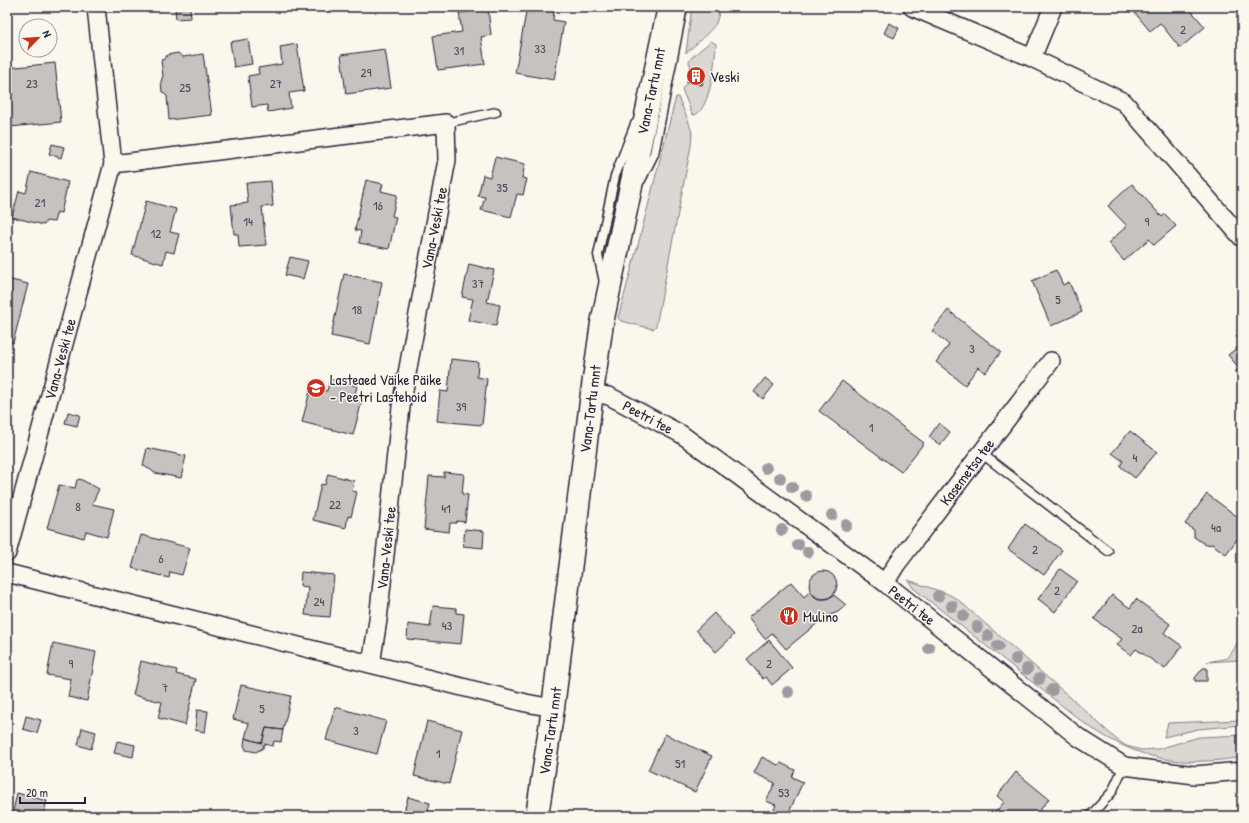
<svg xmlns="http://www.w3.org/2000/svg" width="1249" height="823" viewBox="0 0 1249 823" font-family="'Patrick Hand',sans-serif">
	<style>
		.green { fill: #dbd8d3; stroke: #7e7d87 }
		.building { fill: #c6c2c0; stroke: #22223b }
		.lines { fill: none; stroke-linecap: round; stroke-linejoin: round }
		.lane-casing { stroke: #22223b; stroke-width: 11 }
		.street-casing { stroke: #22223b; stroke-width: 20 }
		.secondary-casing { stroke: #22223b; stroke-width: 25 }
		.lane { stroke: #fbf7ec; stroke-width: 8 }
		.street { stroke: #fbf7ec; stroke-width: 17 }
		.secondary { stroke: #fbf7ec; stroke-width: 22 }
		.tree { fill: #9d9ba0 }
		.labels { text-anchor: middle; dominant-baseline: central; stroke-width: 3; stroke-linejoin: round; paint-order: stroke }
		.number-label { font-size: 13px; fill: #4b4a5c }
		.poi-label { font-size: 15px; fill: #22223b; stroke: #fbf7ec; text-anchor: start }
		.street-label { font-size: 15px; fill: #22223b; stroke: #fbf7ec }
	</style>
	<rect width="100%" height="100%" fill="#fbf7ec"/>
	<filter id="ink" filterUnits="userSpaceOnUse"><feTurbulence type="fractalNoise" baseFrequency=".025" numOctaves="2"/><feDisplacementMap in="SourceGraphic" scale="8" xChannelSelector="R" yChannelSelector="G"/><feConvolveMatrix kernelMatrix="1 2 1 2 8 2 1 2 1" color-interpolation-filters="sRGB"/></filter>
	<g filter="url(#ink)">
		<path class="green" d="M692 7H720C719 12 718 18 716 23 714 28 691 49 686 53Z
			M711 41 716 44C715 60 711 107 695 115L692 114 682 89 687 82 702 85 705 70 691 68 689 62 691 58Z
			M676 97H678L688 120 692 133 691 146 656 326 653 329 621 321 618 318 639 241Z
			M908 580 948 594 957 599 1079 705 1116 739 1126 746 1141 750 1158 749 1199 737 1242 735V757C1230 759 1217 761 1205 761 1158 764 1122 749 1084 723L913 588Z
			M1239 639 1240 660 1207 662 1228 658 1234 649Z
			M1242 720V725L1198 729 1164 737 1168 723Z"/>
		<path class="building" d="M190 7 191 18 176 19 175 9Z
			M527 7H537L554 10 553 20 564 22 554 80 515 73Z
			M1130 7H1188L1205 27 1180 48 1160 23 1150 31Z
			M488 9 491 35 481 37 485 64 438 70 433 36 462 32 459 13Z
			M889 23 899 28 894 38 884 33Z
			M248 39 252 64 234 67 230 42Z
			M297 44 304 91 289 93 291 108 268 112 267 105 252 107 248 76 259 74 258 68 282 64 280 47Z
			M385 49 391 88 346 94 341 55Z
			M178 53 183 57 203 54 212 115 169 120 167 96 162 92 161 81 163 76 161 60 165 59 167 55Z
			M55 63 61 122 10 127 7 99V68Z
			M691 68 705 70 702 85 687 82Z
			M52 144 64 147 61 158 49 154Z
			M495 157 525 164 522 178 527 179 523 195 517 194 511 217 481 210 485 197 478 196 483 175 490 177Z
			M31 172 68 182 61 213 57 212 54 222 46 221 44 225 12 217 19 191 26 193Z
			M366 180 383 184 381 191 397 195 392 216 396 217 389 249 359 243 361 231 355 230Z
			M271 181 273 206 262 207 266 245 239 247 238 234H234L231 205 248 203 246 183Z
			M1132 184 1162 217 1165 214 1176 226 1154 245 1149 239 1124 261 1108 243 1127 226 1108 206Z
			M146 201 176 209 170 232 179 234 174 253 166 251 163 264 132 255Z
			M290 257 308 261 303 279 285 275Z
			M469 264 494 270 487 302 500 305 496 326 468 320 473 299 462 297Z
			M1056 270 1063 285 1069 282 1082 312 1051 326 1032 281Z
			M344 274 382 282 370 344 331 336Z
			M7 279 28 284 13 343 7 341Z
			M948 310 1001 352 985 373 978 367 965 385 936 362 949 345 932 331Z
			M1242 331V380L1235 372 1239 368 1228 355 1242 344 1236 336Z
			M451 359 478 362 477 377 487 379 482 425 437 421 440 391 448 392Z
			M765 378 774 385 763 399 754 392Z
			M330 379 357 386 354 398 362 401 353 435 302 422 311 387 327 391Z
			M842 381 924 443 901 472 819 411Z
			M68 412 80 415 77 426 65 423Z
			M939 423 950 432 940 445 929 437Z
			M1130 431 1157 452 1135 478 1120 466 1123 461 1112 453Z
			M147 448 186 456 181 478 155 473 151 470 147 468 143 465Z
			M444 472 464 474 462 494 468 495 465 522 457 521 456 523H450L449 532 424 529 429 476 444 477Z
			M328 474 354 481 352 491 357 492 351 517 348 516 346 528 313 520 321 484 325 485Z
			M80 479 99 489 92 504 114 509 107 537 86 531 84 538 47 528 59 485 75 488 77 480Z
			M1207 494 1242 520V533L1226 554 1212 544 1206 545 1194 537V530L1185 524Z
			M1025 524 1062 550 1044 575 1008 549Z
			M465 529 484 531 483 548 463 546Z
			M141 535 190 548 182 575 170 572 169 578 132 568Z
			M1060 569 1077 581 1055 612 1038 599Z
			M809 585a14 14 0 1 1 28 0a14 14 0 1 1-28 0Z
			M301 572 334 575 330 617 305 615 308 587 300 586Z
			M791 582 804 597 810 591 815 597 819 599H827L834 595 846 605 838 612 825 617 786 649 772 633 765 639 748 618Z
			M1112 595 1130 608 1136 599 1170 624 1164 633 1182 646 1165 669 1136 649 1131 655 1117 645 1122 639 1094 619Z
			M433 606 456 608V613L464 614 461 644 407 639 408 624 430 627Z
			M714 613 734 635 716 652 696 630Z
			M769 640 792 668 772 685 766 677 763 679 747 659Z
			M53 643 96 652 87 701 68 697 71 679 47 675Z
			M141 661 177 670 176 674 196 679 185 725 158 718 162 702 133 695Z
			M1203 668H1207V681H1195V678Z
			M241 685 291 696 283 730 266 728 262 743 245 738 249 723 233 719Z
			M335 707 386 721 377 754 326 740Z
			M197 710 208 711 205 732 195 730Z
			M26 716 41 720 37 733 23 729Z
			M427 721 462 730 449 784 414 776Z
			M82 728 96 732 91 749 78 745Z
			M266 728 283 730 281 742 274 741 273 746 264 744 263 748 256 752 246 750 244 745 245 738 262 743Z
			M665 734 712 756 695 792 648 770Z
			M117 741 135 745 133 757 114 753Z
			M762 757 778 765 781 763 795 770 792 777 803 782 789 812 797 816H771L776 805 766 801 775 783 754 773Z
			M1016 772 1049 799 1035 816H1001L996 812 1004 802 997 796Z
			M17 793 47 801 43 816H12Z
			M408 797 430 803 427 816H403Z"/>
		<g class="lines">
			<defs>
				<path id="lane" d="M446 123 496 112
					M641 180 654 154 683 7
					M604 282 598 255 615 176 635 124
					M981 453 1108 551
					M1090 816 1112 792 1124 766"/>
				<path id="street" d="M96 7 113 164
					M912 7 1032 58 1124 102 1242 238
					M1032 58 1053 7
					M592 393 609 396 681 434 885 583 1078 737 1124 766 1195 775 1242 771
					M7 553 113 164 446 123 447 160 412 346 401 407 378 620 371 664
					M7 573 526 703 553 708
					M885 583 896 565 1051 361"/>
				<path id="secondary" d="M537 816 553 708 592 393 602 323 669 7"/>
			</defs>
			<use href="#lane" class="lane-casing"/>
			<use href="#street" class="street-casing"/>
			<use href="#secondary" class="secondary-casing"/>
			<use href="#lane" class="lane"/>
			<use href="#street" class="street"/>
			<use href="#secondary" class="secondary"/>
		</g>
		<g class="tree">
			<circle cx="766" cy="468" r="6"/>
			<circle cx="780" cy="478" r="6"/>
			<circle cx="792" cy="487" r="6"/>
			<circle cx="806" cy="496" r="6"/>
			<circle cx="832" cy="515" r="6"/>
			<circle cx="846" cy="525" r="6"/>
			<circle cx="782" cy="530" r="6"/>
			<circle cx="798" cy="545" r="6"/>
			<circle cx="808" cy="552" r="6"/>
			<circle cx="938" cy="596" r="6"/>
			<circle cx="952" cy="606" r="6"/>
			<circle cx="963" cy="616" r="6"/>
			<circle cx="977" cy="627" r="6"/>
			<circle cx="988" cy="636" r="6"/>
			<circle cx="998" cy="646" r="6"/>
			<circle cx="929" cy="648" r="6"/>
			<circle cx="1016" cy="659" r="6"/>
			<circle cx="1027" cy="669" r="6"/>
			<circle cx="1039" cy="679" r="6"/>
			<circle cx="1052" cy="690" r="6"/>
			<circle cx="788" cy="692" r="6"/>
		</g>
	</g>
	<defs>
		<symbol id="building-disc" viewBox="-11 -11 22 22"><circle r="9.5" fill="#c8321e" stroke="#fbf7ec"/><path d="M-4-6H4V6H1V3H-1V6H-4ZM-2.5-4.3h1.7v1.8h-1.7ZM.8-4.3h1.7v1.8H.8ZM-2.5-1h1.7V.8h-1.7ZM.8-1h1.7V.8H.8Z" fill="#fff"/></symbol>
		<symbol id="school-disc" viewBox="-11 -11 22 22"><circle r="9.5" fill="#c8321e" stroke="#fbf7ec"/><path d="M0-5L7-2L0 1L-7-2ZM-4 1L0 2.5L4 1V4Q0 6-4 4Z" fill="#fff"/></symbol>
		<symbol id="restaurant-disc" viewBox="-11 -11 22 22"><circle r="9.5" fill="#c8321e" stroke="#fbf7ec"/><path d="M-5-6h1v4h1v-4h1v4h1v-4h1v5L-1.5 .5V6h-2V.5L-5-1ZM5-6V6H3V1.5H1.5Q1.5-4 5-6Z" fill="#fff"/></symbol>
	</defs>
	<g fill-rule="evenodd">
		<use href="#building-disc" x="685" y="65" width="22" height="22"/>
		<use href="#school-disc" x="305" y="377" width="22" height="22"/>
		<use href="#restaurant-disc" x="778" y="605" width="22" height="22"/>
	</g>
	<g class="labels">
		<g class="number-label">
			<text x="1183" y="29">2</text>
			<text x="540" y="48">33</text>
			<text x="459" y="50">31</text>
			<text x="366" y="72">29</text>
			<text x="32" y="83">23</text>
			<text x="276" y="83">27</text>
			<text x="185" y="87">25</text>
			<text x="502" y="187">35</text>
			<text x="40" y="202">21</text>
			<text x="378" y="205">16</text>
			<text x="248" y="221">14</text>
			<text x="1147" y="221">9</text>
			<text x="156" y="233">12</text>
			<text x="478" y="283">37</text>
			<text x="1058" y="299">5</text>
			<text x="357" y="309">18</text>
			<text x="972" y="348">3</text>
			<text x="461" y="406">39</text>
			<text x="871" y="427">1</text>
			<text x="1135" y="457">4</text>
			<text x="335" y="504">22</text>
			<text x="78" y="506">8</text>
			<text x="446" y="508">41</text>
			<text x="1216" y="527">4a</text>
			<text x="1035" y="549">2</text>
			<text x="161" y="558">6</text>
			<text x="1057" y="590">2</text>
			<text x="319" y="601">24</text>
			<text x="447" y="625">43</text>
			<text x="1137" y="628">2a</text>
			<text x="71" y="663">9</text>
			<text x="769" y="663">2</text>
			<text x="165" y="687">7</text>
			<text x="262" y="708">5</text>
			<text x="356" y="730">3</text>
			<text x="438" y="753">1</text>
			<text x="680" y="763">51</text>
			<text x="784" y="792">53</text>
		</g>
		<g class="poi-label">
			<text x="710" y="76">Veski</text>
			<text x="330" y="379">Lasteaed Väike Päike<tspan x="330" dy="17">- Peetri Lastehoid</tspan></text>
			<text x="803" y="616">Mulino</text>
		</g>
		<g class="street-label">
			<text transform="translate(651 91) rotate(-78)">Vana-Tartu mnt</text>
			<text transform="translate(434 228) rotate(-79)">Vana-Veski tee</text>
			<text transform="translate(60 359) rotate(-75)">Vana-Veski tee</text>
			<text transform="translate(590 409) rotate(-83)">Vana-Tartu mnt</text>
			<text transform="translate(648 417) rotate(28)">Peetri tee</text>
			<text transform="translate(967 472) rotate(-53)">Kasemetsa tee</text>
			<text transform="translate(386 548) rotate(-84)">Vana-Veski tee</text>
			<text transform="translate(912 605) rotate(38)">Peetri tee</text>
			<text transform="translate(550 731) rotate(-82)">Vana-Tartu mnt</text>
		</g>
	</g>
	<rect width="1249" height="823" fill="none" stroke="#fbf7ec" stroke-width="24"/>
	<rect x="12" y="12" width="1225" height="799" fill="none" stroke="#22223b" stroke-width="1.5" filter="url(#ink)"/>
	<g transform="translate(38 38) rotate(65)"><circle r="19" fill="#fbf7ec" stroke="#a4a2a5"/>
	<path d="M0-3L7 15L0 10L-7 15Z" fill="#c8321e"/>
	<text y="-6" font-size="11" font-weight="bold" text-anchor="middle" fill="#22223b">N</text>
	</g>
	<path d="M20 797v6h65v-6" fill="none" stroke="#22223b" stroke-width="2"/>
	<text x="26" y="797" font-size="12" fill="#22223b" stroke="#fbf7ec" stroke-width="3" paint-order="stroke">20 m</text>
</svg>
